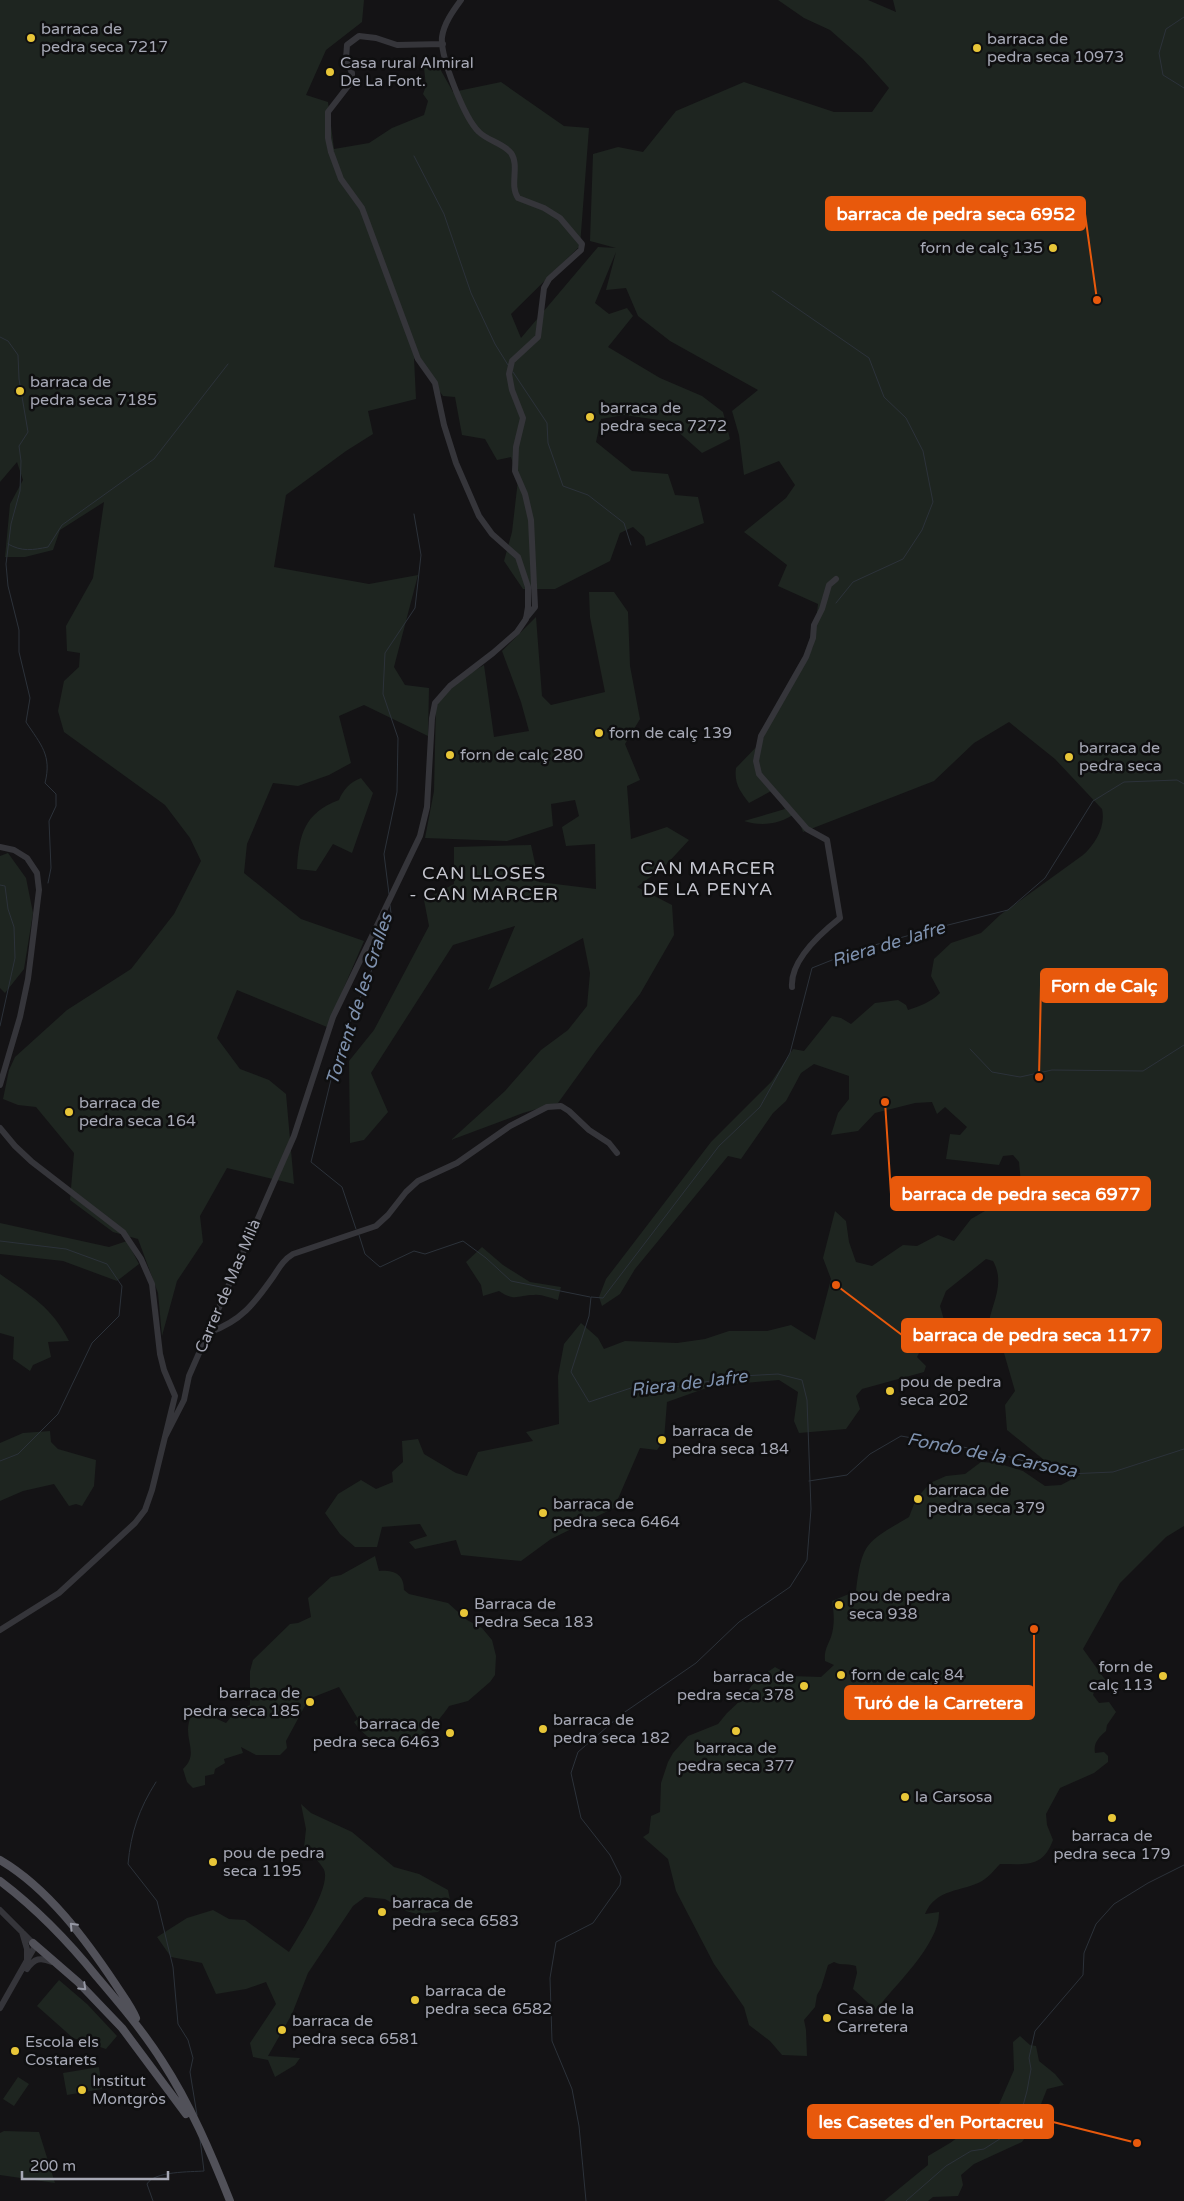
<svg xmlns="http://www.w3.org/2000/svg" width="1184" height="2201" viewBox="0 0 1184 2201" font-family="'Varela Round',sans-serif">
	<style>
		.green { fill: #1e2520 }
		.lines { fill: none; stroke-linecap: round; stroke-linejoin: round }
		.stream { stroke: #2c323a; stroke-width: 1 }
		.minor { stroke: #35353a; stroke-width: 6 }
		.major { stroke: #515159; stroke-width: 8 }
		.oneway { stroke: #9597a3 }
		.poi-dot { fill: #e8c638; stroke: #0f0f10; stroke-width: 2 }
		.labels { text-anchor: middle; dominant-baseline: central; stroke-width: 5; stroke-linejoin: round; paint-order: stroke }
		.poi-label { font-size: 16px; fill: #a6a8b5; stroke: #0f0f10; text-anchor: start }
		.street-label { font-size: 16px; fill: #a6a8b5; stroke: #0f0f10 }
		.neighbourhood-label { font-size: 18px; letter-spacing: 1px; fill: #c7c8d1; stroke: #0f0f10 }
		.water-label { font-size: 18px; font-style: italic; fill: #7e91ae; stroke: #0f0f10 }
		.leader { fill: none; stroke: #e8590c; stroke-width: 2 }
		.callout-dot { fill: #e8590c; stroke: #0f0f10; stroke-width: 2 }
		.callout { fill: #e8590c; stroke: #e8590c; stroke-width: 2 }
		.callout-label { font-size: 18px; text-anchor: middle; font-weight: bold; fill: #fff }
	</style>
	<rect width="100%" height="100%" fill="#141315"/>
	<path class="green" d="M0 0H364L362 22 326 50 306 95 328 102 334 149 369 143 392 128 424 115 428 101 423 94 426 86 424 68 431 62 439 67 453 92 501 82 564 126 589 128 580 246 511 314 521 338 598 247 616 248 590 241 593 154 618 147 643 152 676 111 744 82 834 112H872L889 88 863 59 830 30 804 18 778 0H868L896 12 893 0H1184V1526L1166 1537 1120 1583 1083 1649 1106 1681 1105 1686 1095 1689 1093 1695 1099 1703 1109 1702 1116 1712 1107 1725 1106 1731C1099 1737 1093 1743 1095 1753L1104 1752 1108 1756V1762L1094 1773 1060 1788 1046 1814 1047 1825 1053 1840C1043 1868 1026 1864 1000 1864 995 1869 989 1877 982 1881 962 1892 936 1888 925 1914L939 1912C940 1944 895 1985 876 2010L853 1989 857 1973 856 1966C848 1963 842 1966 834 1962L828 1965 821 1988 817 1995 815 2007 804 2020 806 2030 807 2056 782 2055 770 2041 749 2025 744 2007 714 1964 676 1891 668 1859 643 1837 649 1833 651 1816 660 1812 661 1783 668 1762 673 1753 688 1736 718 1724 727 1713 742 1699 755 1681 775 1667 791 1676 821 1677 834 1665 825 1661C824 1651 827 1647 831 1637 835 1625 834 1613 832 1601L856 1591C862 1541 867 1542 909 1517L916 1499 930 1483 946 1476 965 1474 981 1462 997 1463 1023 1471 1045 1486 1061 1485 1080 1475V1469L1049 1464 1007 1430 1005 1405 1015 1391 1004 1353 997 1350 991 1351C989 1343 987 1335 988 1327 991 1304 1006 1284 993 1261L986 1259 946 1291 940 1306 944 1320 945 1340 921 1349 917 1357 926 1366 924 1372 862 1389 856 1396 860 1409 846 1429 799 1433 794 1421 798 1392 779 1380 712 1386 667 1402 664 1440 657 1450 640 1448 614 1508 551 1539 521 1561 461 1555 456 1540 415 1549 409 1542 427 1536 420 1524 382 1527 377 1547H355L340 1534 325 1513 338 1494 361 1480 376 1489 393 1482 392 1472 403 1462 402 1441 418 1439 424 1454 456 1473 467 1476 478 1452 533 1441 526 1432 559 1424 558 1376 564 1344 581 1323 598 1338 604 1349 625 1341 677 1343 705 1339 729 1331H767L791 1325 815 1340 831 1279 823 1258 835 1211 846 1221 849 1242 856 1262 872 1266 903 1245 917 1246 938 1235 954 1241 971 1219 985 1211 1006 1209 1022 1194 1019 1162 1013 1155 1003 1156 999 1165 946 1159 950 1134 960 1135 967 1127 945 1107 937 1114 932 1102 915 1103 875 1113 858 1131 831 1135 838 1113 849 1099V1076L814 1064 801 1073 786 1101 773 1113 741 1159 728 1156 635 1269 620 1294 602 1306 599 1297 606 1279 711 1142 772 1081 793 1049 804 1051 832 1016 841 1018 851 1024 875 1003 898 1000 906 1005 908 1010C920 1006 931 1002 940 993L931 976 934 959 951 943 981 933 1000 915 1083 855C1095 844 1106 827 1102 809L1055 759 1009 722 974 743 934 781 803 832 796 813C780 824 762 827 744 821L785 809 773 790 749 803C740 791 734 784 736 768L762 741 778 704 813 647 818 604 778 586 787 565 744 532 786 498 795 485 779 461 744 475 739 435 732 411 758 390 670 341 638 316 626 288 606 290 616 252 595 303 609 314 627 308 633 316 608 347 660 378 702 396 723 412 730 439 702 453 666 421 624 415 601 419 596 442 632 471 668 474 675 495 698 497 704 523 646 546 644 537 633 527 620 533 610 561 555 589H523L504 561 512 532 518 480 511 457 497 460 485 439 462 435 455 397 443 396 414 358 416 399 368 411 373 434 346 451 286 495 274 567 369 584 418 575 394 667 405 685 429 688 428 736 364 705 339 716 351 763 329 775 298 786 273 783 247 844 244 873 301 919 364 941 327 1027 237 990 217 1038 240 1069 269 1080 286 1094 294 1184 227 1168 200 1216 203 1242 177 1281 162 1336 158 1293 138 1239 113 1232 70 1200 74 1153 36 1107 18 1105 3 1099 9 1070 15 1057 67 1010 131 969 174 914 201 861 190 838 165 805 64 732 58 711 64 681 79 667 80 653 67 651 66 626 93 578 104 502 60 530 53 550 25 557H5L10 504 23 480 17 462 0 482Z
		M589 592H614L628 612 630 666 640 719 625 744 640 780 627 786 631 839 667 827 689 840 665 866 637 887 672 905 674 935 640 994 597 1049 558 1103 523 1113 451 1140 505 1091 541 1050 568 1030 587 1006 590 973 583 938 488 990 515 926 453 945 371 1073 388 1112 364 1140 350 1143 349 1061 374 1030 429 926 424 900 454 884V847L531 845 539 882 596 889 595 844 566 846 562 827 579 816 575 800 551 804 553 826 507 841 425 838 434 791 436 702 467 675 484 665 494 737 529 731 521 702 502 651 536 617 542 696 551 705 605 692 590 617Z
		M361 778 373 793 352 853 333 844 316 871 297 869C299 835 304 813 339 800 343 790 350 782 361 778Z
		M8 853 26 878 33 913 24 969 5 993 0 988V856Z
		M0 1223 109 1247 127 1241 139 1264 117 1281 63 1261 0 1254Z
		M482 1247 503 1265 530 1282 561 1287 558 1300C550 1298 541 1294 534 1295 518 1295 515 1302 499 1291L483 1296 481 1285 466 1262Z
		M0 1274C31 1296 51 1306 69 1341L48 1342 51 1357 33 1365 30 1371 13 1359 14 1337 0 1333Z
		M50 1431 51 1442 58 1449 96 1460 94 1486 82 1506 76 1504 69 1506 54 1484 23 1491 0 1501V1443L23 1433Z
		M375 1556 379 1571C394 1570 404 1574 404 1590L409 1594 448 1603 467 1620 482 1628 492 1640 496 1656 495 1675 490 1682 468 1701 449 1706C442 1717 425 1737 411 1739 399 1741 388 1740 376 1744L359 1729 354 1722 358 1719 339 1687 311 1698 307 1702 286 1741 287 1748 280 1755H256L241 1747 243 1753 224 1759 225 1763 215 1769 214 1774 205 1776V1785L193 1788 187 1782 183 1769C197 1756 188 1745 188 1730 188 1723 191 1715 193 1709L203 1711 210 1710 217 1719 226 1723 235 1712 250 1705V1671L253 1660 290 1624 298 1623 311 1617 308 1598 331 1577 341 1575Z
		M301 1804 311 1813 352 1832 394 1867 419 1874 448 1890 450 1900 438 1912 417 1914 406 1911 385 1899 365 1897 353 1906 308 1973 292 2014 268 2056 300 2058 295 2065 275 2077 268 2060 253 2057 250 2043 276 2004 266 1982 246 1989 216 1994 202 1963 171 1957 157 1937 187 1918 213 1910 229 1919 245 1920 289 1952C298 1937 334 1883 323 1868 319 1861 310 1854 304 1848L306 1829Z
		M59 1980 87 2004 117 2036 106 2049 73 2038 37 2006Z
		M1020 2036 1030 2045 1036 2046 1039 2061 1055 2074 1064 2085 1047 2089 1031 2129 1022 2142 974 2164 961 2175 963 2185 958 2196 933 2197 928 2201H884L928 2165V2156L950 2143 997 2109 1014 2070 1013 2042Z
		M99 2067 102 2089 67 2095 63 2073Z
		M18 2077 29 2084 14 2106 3 2099Z
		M4 2131 39 2132 55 2183 0 2175V2133Z"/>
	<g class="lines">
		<path class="stream" d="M1184 17 1166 29 1159 53 1163 75 1184 88
			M414 156 444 214 471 293 495 344 508 365
			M772 291 869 358 884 397 906 418 923 451 933 502 922 530 903 559 853 582 836 603
			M0 337 8 341 18 355 19 379 28 432 19 446 21 461 20 491 11 524 6 564 8 586 19 630V652L30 698 26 722C41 745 52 755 45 783L56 794V806L49 821 51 868 48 883
			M513 372 547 423 548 443 563 486 588 495 624 523 631 545
			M8 544C22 552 33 550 48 547L62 525 154 459 228 364
			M0 885 5 886 8 909 14 927 15 958 0 1026
			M389 894 384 854 397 792 398 738 383 694 385 653 415 608 421 555 414 514
			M970 1049 992 1072 1020 1077 1052 1070 1143 1071 1184 1045
			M356 1229 342 1187 311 1162 338 1051 371 972 391 913 390 905
			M359 1235 365 1254 380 1267 414 1251 425 1254 463 1241 486 1258 511 1281 590 1297
			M0 1241 66 1249 107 1264 122 1286 119 1316 92 1343 58 1414 18 1454 0 1461
			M809 1481 847 1475 870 1454 901 1436 996 1453 1068 1474 1113 1472 1184 1449
			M156 1782C139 1809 131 1832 128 1864L157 1901 173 1967 178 2024 188 2040 193 2058 190 2072 197 2115
			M153 2201 147 2184C154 2171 191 2172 204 2171L200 2139
			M586 2201 579 2126 572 2089 552 2041 550 1978 556 1942 593 1923 620 1885 621 1877 610 1855 581 1818 571 1773 578 1752 622 1714 696 1663 739 1622 790 1587 807 1560 811 1509 807 1400 802 1380 778 1374 742 1376 661 1389 637 1386 589 1402 571 1372 589 1316 591 1297 603 1298 719 1146 760 1107 790 1053 812 968 857 950 928 930 1008 910 1045 878 1093 801 1124 782 1177 780 1184 784
			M906 2201 946 2166 971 2151 984 2149 1006 2135 1014 2125 1021 2113 1027 2091 1031 2069 1029 2058 1035 2031 1083 1975 1084 1953 1096 1924 1114 1904 1148 1883 1184 1865"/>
		<path class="minor" d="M461 0C453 11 444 23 442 37 440 57 465 119 479 132 488 141 503 143 511 153 520 166 509 185 518 198L544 208 560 218 582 244 581 250 549 279 544 288 538 337 512 361 509 374 512 390 523 418 516 447 515 471 525 494 531 520 535 607 526 618
			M0 847 14 850 27 858 37 873 39 890 28 979 20 1017 0 1085
			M792 987C790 961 821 933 840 918L827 840 807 829 759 774 756 761 761 736 806 657 813 638 814 625 822 609 829 585 836 579
			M0 1128 15 1146 31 1161 123 1232 141 1259 152 1284 160 1354 164 1370 175 1396 152 1490 145 1510 135 1523 59 1593 0 1630
			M210 1332C241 1321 254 1304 273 1277 279 1268 283 1260 293 1254L376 1226 388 1215 406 1192 418 1181 457 1163 510 1126 547 1107 561 1106 569 1111 589 1130 609 1143 617 1153
			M165 1437 184 1400 189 1376 294 1136 333 1017 420 836 427 807 432 718 435 703 450 686 493 653 517 632 526 619 528 607V587L518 557 492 534 479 516 456 463 444 425 435 383 418 359 362 208 341 179 331 152 328 138V112L352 81V73L346 59 347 45 359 36 376 38 397 45 443 44
			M0 1910 33 1943 34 1948 0 2008
			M22 1932 27 1949V1959
			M27 1969C34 1958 41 1957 52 1962"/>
		<path class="major" d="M0 1860C48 1888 86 1940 116 1985 123 1996 131 2006 136 2018
			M0 1881C37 1909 68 1941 97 1977 120 2004 143 2031 162 2061 190 2104 211 2153 230 2201
			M33 1943 78 1982 122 2028 186 2114"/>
	</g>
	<defs><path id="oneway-chevron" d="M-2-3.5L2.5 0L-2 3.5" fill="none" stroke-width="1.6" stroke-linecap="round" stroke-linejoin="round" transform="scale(1.25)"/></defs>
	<g class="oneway">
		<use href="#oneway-chevron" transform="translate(73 1926) rotate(-133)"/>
		<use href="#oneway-chevron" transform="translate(83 1987) rotate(44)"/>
	</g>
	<g class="poi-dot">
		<circle cx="31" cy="38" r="5"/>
		<circle cx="977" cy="48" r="5"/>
		<circle cx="330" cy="72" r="5"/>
		<circle cx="1053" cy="248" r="5"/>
		<circle cx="20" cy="391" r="5"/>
		<circle cx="590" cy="417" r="5"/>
		<circle cx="599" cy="733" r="5"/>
		<circle cx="450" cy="755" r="5"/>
		<circle cx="1069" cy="757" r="5"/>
		<circle cx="69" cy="1112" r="5"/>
		<circle cx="890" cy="1391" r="5"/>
		<circle cx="662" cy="1440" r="5"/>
		<circle cx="918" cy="1499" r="5"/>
		<circle cx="543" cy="1513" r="5"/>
		<circle cx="839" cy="1605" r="5"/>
		<circle cx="464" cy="1613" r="5"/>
		<circle cx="841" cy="1675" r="5"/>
		<circle cx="1163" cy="1676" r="5"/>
		<circle cx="804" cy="1686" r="5"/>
		<circle cx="310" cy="1702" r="5"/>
		<circle cx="543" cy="1729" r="5"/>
		<circle cx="736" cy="1731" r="5"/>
		<circle cx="450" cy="1733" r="5"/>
		<circle cx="905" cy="1797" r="5"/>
		<circle cx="1112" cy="1818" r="5"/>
		<circle cx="213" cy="1862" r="5"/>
		<circle cx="382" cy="1912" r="5"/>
		<circle cx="415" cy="2000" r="5"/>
		<circle cx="827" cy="2018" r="5"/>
		<circle cx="282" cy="2030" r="5"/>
		<circle cx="15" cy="2051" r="5"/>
		<circle cx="82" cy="2090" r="5"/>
	</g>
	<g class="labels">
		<g class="poi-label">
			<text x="41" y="29">barraca de<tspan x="41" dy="18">pedra seca 7217</tspan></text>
			<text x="987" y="39">barraca de<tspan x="987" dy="18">pedra seca 10973</tspan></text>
			<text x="340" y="63">Casa rural Almiral<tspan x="340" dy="18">De La Font.</tspan></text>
			<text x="1043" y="248" text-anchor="end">forn de calç 135</text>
			<text x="30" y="382">barraca de<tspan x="30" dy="18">pedra seca 7185</tspan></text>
			<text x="600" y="408">barraca de<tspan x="600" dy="18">pedra seca 7272</tspan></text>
			<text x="609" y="733">forn de calç 139</text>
			<text x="1079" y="748">barraca de<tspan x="1079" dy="18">pedra seca</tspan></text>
			<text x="460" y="755">forn de calç 280</text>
			<text x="79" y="1103">barraca de<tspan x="79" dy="18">pedra seca 164</tspan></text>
			<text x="900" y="1382">pou de pedra<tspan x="900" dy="18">seca 202</tspan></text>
			<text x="672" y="1431">barraca de<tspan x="672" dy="18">pedra seca 184</tspan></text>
			<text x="928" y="1490">barraca de<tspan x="928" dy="18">pedra seca 379</tspan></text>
			<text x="553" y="1504">barraca de<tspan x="553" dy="18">pedra seca 6464</tspan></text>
			<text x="849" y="1596">pou de pedra<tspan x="849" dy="18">seca 938</tspan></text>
			<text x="474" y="1604">Barraca de<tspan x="474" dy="18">Pedra Seca 183</tspan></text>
			<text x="1153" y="1667" text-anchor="end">forn de<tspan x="1153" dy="18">calç 113</tspan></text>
			<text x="851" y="1675">forn de calç 84</text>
			<text x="794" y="1677" text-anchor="end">barraca de<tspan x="794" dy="18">pedra seca 378</tspan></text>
			<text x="300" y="1693" text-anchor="end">barraca de<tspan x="300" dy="18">pedra seca 185</tspan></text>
			<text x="553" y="1720">barraca de<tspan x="553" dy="18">pedra seca 182</tspan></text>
			<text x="440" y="1724" text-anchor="end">barraca de<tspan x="440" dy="18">pedra seca 6463</tspan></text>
			<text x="736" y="1748" text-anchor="middle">barraca de<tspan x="736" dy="18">pedra seca 377</tspan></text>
			<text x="915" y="1797">la Carsosa</text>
			<text x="1112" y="1836" text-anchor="middle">barraca de<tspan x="1112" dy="18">pedra seca 179</tspan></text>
			<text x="223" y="1853">pou de pedra<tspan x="223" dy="18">seca 1195</tspan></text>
			<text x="392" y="1903">barraca de<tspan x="392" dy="18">pedra seca 6583</tspan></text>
			<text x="425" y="1991">barraca de<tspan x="425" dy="18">pedra seca 6582</tspan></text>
			<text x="837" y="2009">Casa de la<tspan x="837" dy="18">Carretera</tspan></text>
			<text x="292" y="2021">barraca de<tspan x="292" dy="18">pedra seca 6581</tspan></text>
			<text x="25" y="2042">Escola els<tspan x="25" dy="18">Costarets</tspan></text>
			<text x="92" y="2081">Institut<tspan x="92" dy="18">Montgròs</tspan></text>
		</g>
		<g class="street-label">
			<text transform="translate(228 1286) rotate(-67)">Carrer de Mas Milà</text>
		</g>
		<g class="neighbourhood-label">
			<text x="708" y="868">CAN MARCER<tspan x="708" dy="21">DE LA PENYA</tspan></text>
			<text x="484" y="873">CAN LLOSES<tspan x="484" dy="21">- CAN MARCER</tspan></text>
		</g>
		<g class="water-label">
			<text transform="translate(888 944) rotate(-17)">Riera de Jafre</text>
			<text transform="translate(359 999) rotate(-72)">Torrent de les Gralles</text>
			<text transform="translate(689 1383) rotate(-7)">Riera de Jafre</text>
			<text transform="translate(992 1455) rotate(11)">Fondo de la Carsosa</text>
		</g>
	</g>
	<path class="leader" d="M1097 300L1085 214M1039 1077L1041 985M885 1102L891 1194M836 1285L902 1335M1034 1629L1034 1702M1137 2143L1053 2122"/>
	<g class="callout-dot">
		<circle cx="1097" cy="300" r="5"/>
		<circle cx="1039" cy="1077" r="5"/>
		<circle cx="885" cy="1102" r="5"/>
		<circle cx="836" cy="1285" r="5"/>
		<circle cx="1034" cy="1629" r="5"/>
		<circle cx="1137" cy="2143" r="5"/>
	</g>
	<g class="callout">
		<rect x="826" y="197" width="259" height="33" rx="5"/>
		<rect x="1041" y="969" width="126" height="33" rx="5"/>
		<rect x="891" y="1177" width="259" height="33" rx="5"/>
		<rect x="902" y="1319" width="259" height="33" rx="5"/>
		<rect x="845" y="1686" width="189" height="33" rx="5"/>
		<rect x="808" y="2105" width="245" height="33" rx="5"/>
	</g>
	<g class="callout-label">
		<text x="956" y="220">barraca de pedra seca 6952</text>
		<text x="1104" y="992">Forn de Calç</text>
		<text x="1021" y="1200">barraca de pedra seca 6977</text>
		<text x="1032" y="1341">barraca de pedra seca 1177</text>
		<text x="939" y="1709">Turó de la Carretera</text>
		<text x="931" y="2128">les Casetes d'en Portacreu</text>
	</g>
	<path d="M22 2171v8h146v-8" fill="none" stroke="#a6a8b5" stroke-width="2.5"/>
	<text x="30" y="2171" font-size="15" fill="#a6a8b5" stroke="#0f0f10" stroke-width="4" paint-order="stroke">200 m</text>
</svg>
